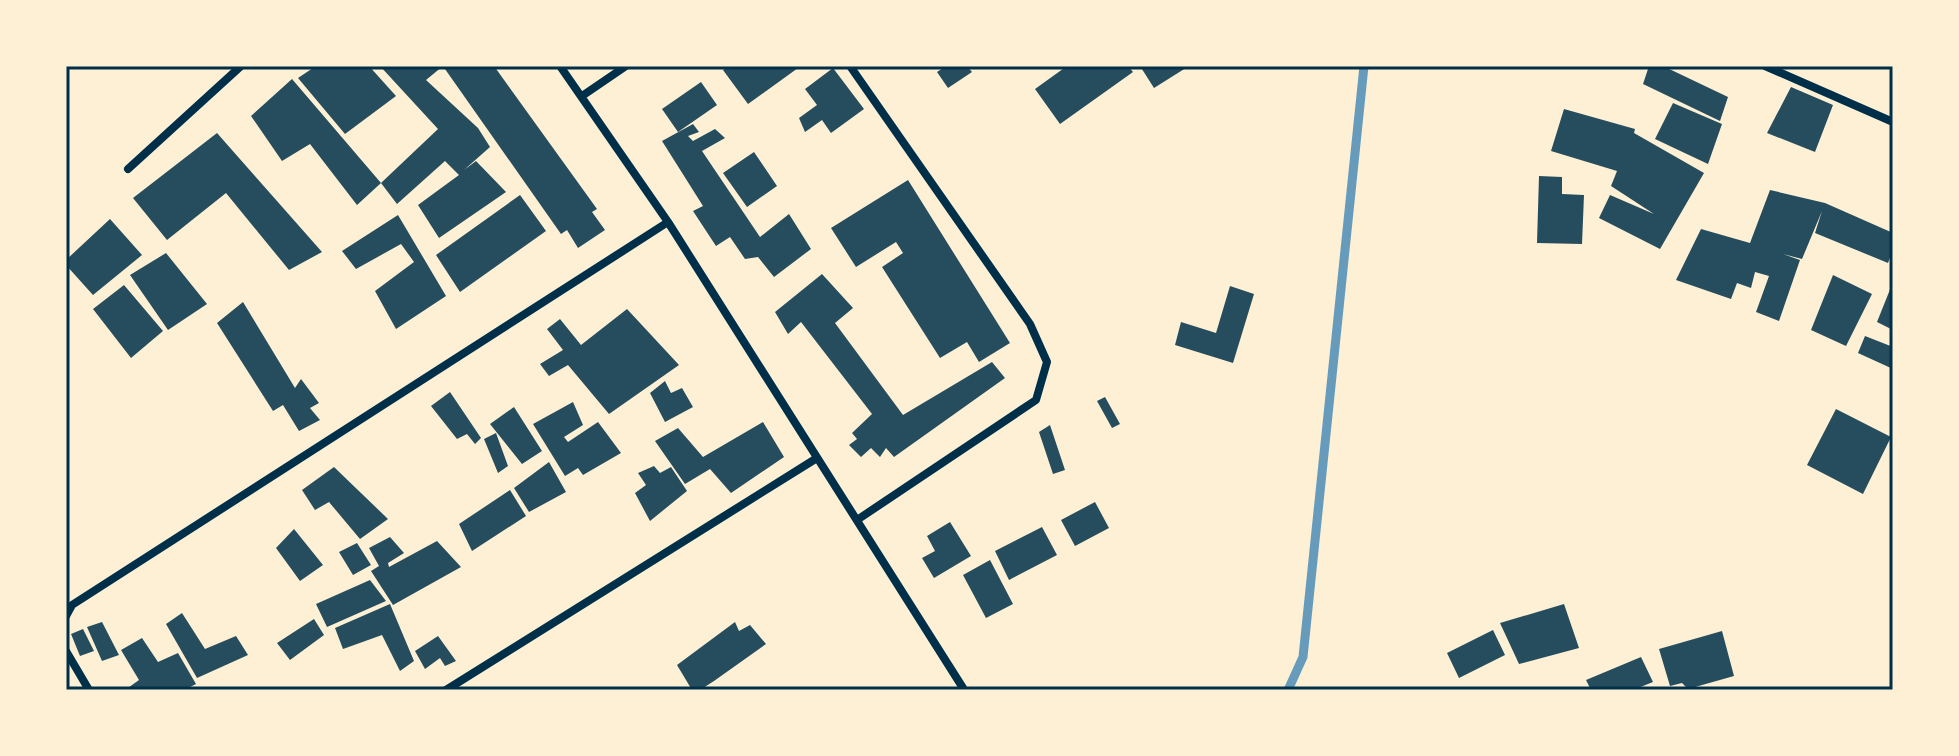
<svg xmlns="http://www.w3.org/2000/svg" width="1959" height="756" viewBox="0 0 1959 756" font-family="'Fira Sans Condensed',sans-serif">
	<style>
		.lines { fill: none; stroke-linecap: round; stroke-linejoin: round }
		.stream { stroke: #669bbc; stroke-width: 9 }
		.building { fill: #264d5e }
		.minor { stroke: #003049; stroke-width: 8 }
		.neatline { fill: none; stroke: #003049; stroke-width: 3 }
	</style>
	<rect width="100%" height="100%" fill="#fdf0d5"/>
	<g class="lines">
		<path class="stream" d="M1288 690 1303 657 1364 66"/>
	</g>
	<path class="building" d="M316 66H369L396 96 345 134 298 78Z
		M380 66H443L426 80 478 128 490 147 464 170 476 161 506 192 439 238 418 205 459 175 445 161 397 204 381 183 438 129Z
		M449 66H494L597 209 592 212 605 230 578 248 567 230 561 234 445 69Z
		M729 66H796L798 68 748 104 723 70Z
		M946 66H967L972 72 948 88 937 72Z
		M1067 66H1128L1133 72 1060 124 1035 89Z
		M1140 66H1189L1154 88Z
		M1649 66H1663L1728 97 1720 121 1643 84Z
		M833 68 864 109 831 133 822 120 805 132 799 118 817 105 805 89Z
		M292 79 381 183 357 205 310 144 282 161 251 116Z
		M701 82 717 105 678 132 662 109Z
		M1791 87 1833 105 1815 152 1767 133Z
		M1673 103 1722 124 1708 164 1655 139Z
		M1564 109 1635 129 1634 133 1704 173 1660 249 1599 218 1610 195 1654 214 1611 186 1617 171 1551 151Z
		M693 124 699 132 688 136 693 141 715 129 725 138 702 151 760 237 789 214 811 249 774 277 758 257 745 259 730 237 716 246 693 211 703 206 662 141Z
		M217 133 322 252 289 270 226 193 167 240 133 198Z
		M754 152 777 186 747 207 723 173Z
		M1539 176 1562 177V194L1584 195 1582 244 1537 243Z
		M908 180 1010 343 979 362 967 342 940 358 882 267 903 253 896 242 856 267 831 228Z
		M1770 190 1825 203 1893 233V250L1888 263 1815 233 1822 211 1802 259 1783 254 1800 260 1779 321 1756 312 1769 276 1755 272 1751 288 1737 283 1731 299 1676 280 1701 229 1750 243Z
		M520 195 546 231 460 292 436 255Z
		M398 215 446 296 396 329 375 291 414 262 401 244 356 269 342 251Z
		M110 219 142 255 93 295 66 265V260Z
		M166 253 207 304 168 330 130 275Z
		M822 274 853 308 835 323 903 415 992 362 1005 378 894 457 886 448 880 457 871 448 861 457 849 445 857 439 852 433 872 414 801 322 788 334 775 312Z
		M1833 275 1872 294 1846 346 1811 330Z
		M1893 282V330L1877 322Z
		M124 285 163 331 131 358 93 309Z
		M1230 286 1254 294 1233 363 1175 345 1181 322 1216 333Z
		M243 302 295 388 301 379 319 403 310 408 320 420 299 431 283 405 273 411 217 323Z
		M627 309 679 365 609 414 568 365 549 376 540 364 563 350 547 329 560 319 581 345Z
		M1865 336 1893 347V369L1858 353Z
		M665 381 671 393 682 388 693 407 665 422 650 393Z
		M450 392 481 438 475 444 467 434 457 439 431 406Z
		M1105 397 1120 424 1112 428 1097 401Z
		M573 402 583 425 564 437 568 442 598 422 621 453 583 475 578 468 565 476 533 424Z
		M514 407 542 451 522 464 490 424Z
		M1836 409 1891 437 1863 494 1807 465Z
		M763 422 784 457 731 493 710 469 685 484 655 441 678 428 703 457Z
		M1050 425 1065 470 1053 474 1039 432Z
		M496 433 508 466 498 473 484 439Z
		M549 462 566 492 529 512 514 488Z
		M654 466 660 473 671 467 687 491 650 521 635 493 646 485 638 473Z
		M334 467 388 519 360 539 329 502 315 510 302 490Z
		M510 490 526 516 472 551 459 524Z
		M1095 502 1109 528 1075 546 1061 520Z
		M950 522 971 556 934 578 922 558 935 551 927 536Z
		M1042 527 1057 555 1009 580 995 551Z
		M294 529 323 565 300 581 276 548Z
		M390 537 404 553 388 563 389 567 437 541 461 567 393 605 371 571 379 566 369 548Z
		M357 543 371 565 353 575 339 552Z
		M990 560 1013 604 986 618 963 575Z
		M370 580 386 601 327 627 316 604Z
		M390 604 414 661 400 671 382 635 343 649 335 628Z
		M1564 604 1579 648 1519 664 1500 623Z
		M182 613 205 649 236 636 248 655 197 678 166 624Z
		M314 619 324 635 290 660 277 643Z
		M102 622 119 655 102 661 87 627Z
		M735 622 739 631 750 625 766 644 714 681 700 690H692L677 665Z
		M83 629 94 651 80 656 71 634Z
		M1493 630 1505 655 1459 678 1447 653Z
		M1722 631 1734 676 1688 689 1682 683 1670 686 1659 649Z
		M438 636 456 661 445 666 440 658 425 669 415 651Z
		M142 638 158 662 178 653 196 684 184 690H125L139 680 121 650Z
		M1641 657 1653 682 1633 690H1591L1586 680Z"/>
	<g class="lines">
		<path class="minor" d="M560 66 668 222 963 688
			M850 66 1030 324 1047 362 1036 400 857 520
			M1765 66 1893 122
			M582 96 626 66
			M128 169 241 66
			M66 616 72 605 668 222
			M66 651 89 690
			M446 690 817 458"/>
	</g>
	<rect width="1959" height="756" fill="none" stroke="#fdf0d5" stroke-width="136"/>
	<rect x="68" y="68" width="1823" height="620" class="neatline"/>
</svg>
